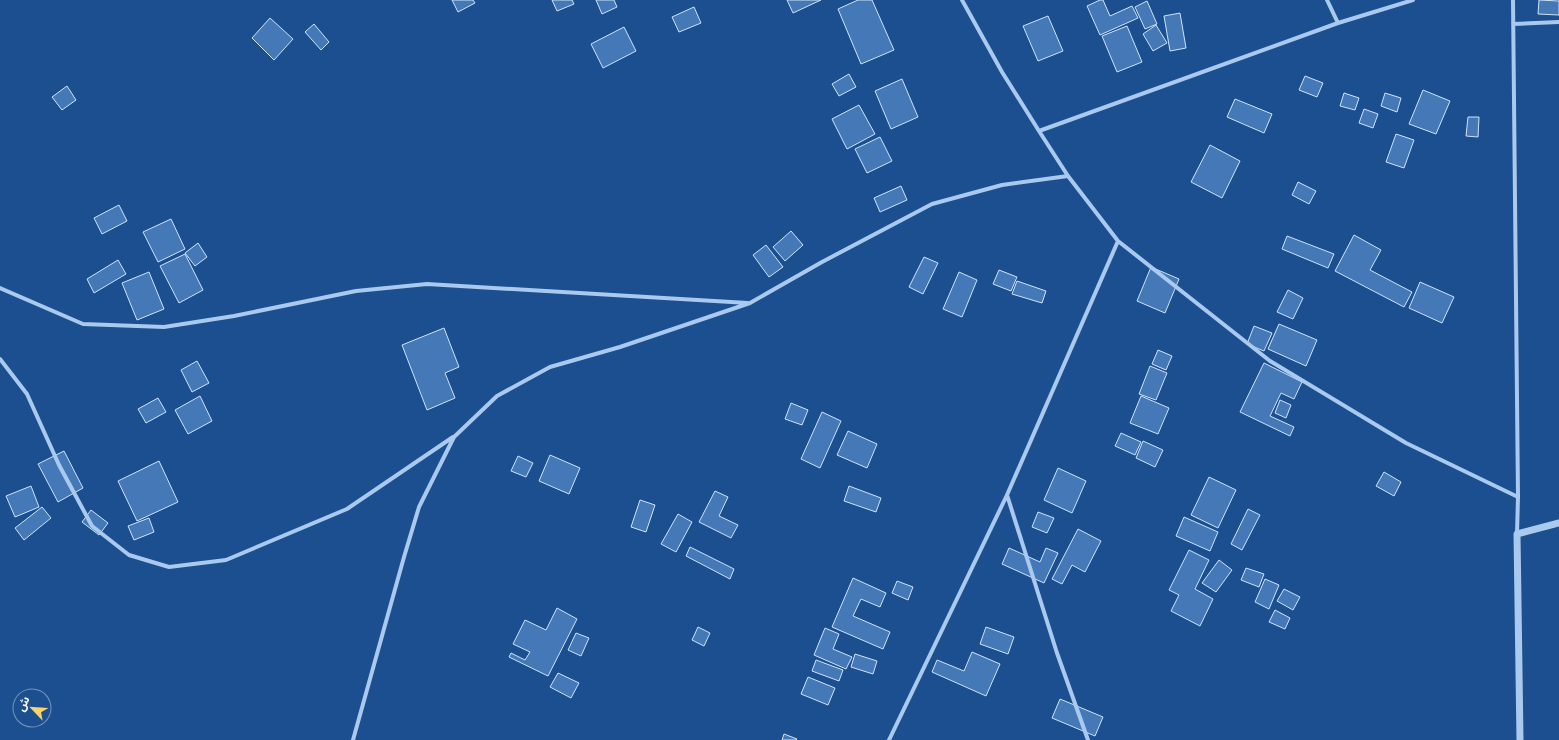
<svg xmlns="http://www.w3.org/2000/svg" width="1559" height="740" viewBox="0 0 1559 740" font-family="Figtree,'Noto Sans Arabic',sans-serif">
	<style>
		.building { fill: #4478b7; stroke: #cfe3fa }
		.lines { fill: none; stroke-linecap: round; stroke-linejoin: round }
		.minor { stroke: #a9c9ee; stroke-width: 4 }
		.tertiary { stroke: #a9c9ee; stroke-width: 7 }
	</style>
	<rect width="100%" height="100%" fill="#1b4f8f"/>
	<path class="building" d="M452 0H473L475 3 458 12Z
		M552 0H572L574 4 557 11Z
		M596 0H614L617 7 602 14Z
		M787 0H821L793 13Z
		M858 0H872L894 50 861 64 838 9Z
		M1100 0H1103L1110 16 1132 6 1138 18 1100 35 1087 6Z
		M1539 0 1559 1V15L1538 14Z
		M1147 1 1157 24 1145 29 1135 7Z
		M694 7 701 23 679 32 672 17Z
		M1180 13 1186 48 1170 51 1164 16Z
		M1048 16 1063 51 1038 61 1023 26Z
		M270 18 293 39 274 60 252 38Z
		M314 24 329 42 321 50 305 32Z
		M1156 25 1167 43 1153 51 1143 34Z
		M1127 26 1142 62 1117 72 1102 36Z
		M624 27 636 51 603 68 591 44Z
		M849 74 856 87 839 96 832 84Z
		M1305 76 1323 83 1317 97 1299 90Z
		M902 79 918 117 891 129 875 91Z
		M67 86 76 100 62 110 52 97Z
		M1423 90 1450 101 1436 134 1409 124Z
		M1344 93 1359 98 1355 110 1340 106Z
		M1385 93 1401 98 1397 112 1381 106Z
		M1235 99 1272 114 1264 133 1227 117Z
		M859 105 875 134 847 149 832 119Z
		M1364 109 1378 114 1373 128 1359 123Z
		M1468 117H1479L1478 137 1466 136Z
		M1396 134 1414 140 1404 168 1386 162Z
		M880 137 892 161 867 173 855 149Z
		M1210 145 1240 161 1222 198 1191 182Z
		M1298 182 1316 191 1309 204 1292 195Z
		M901 186 907 200 880 212 874 198Z
		M119 205 127 221 102 234 94 218Z
		M171 219 185 249 158 262 143 232Z
		M791 231 803 245 785 261 773 247Z
		M1354 235 1381 250 1370 270 1412 292 1404 307 1335 271Z
		M1287 236 1334 254 1328 268 1282 249Z
		M198 243 207 257 195 266 185 253Z
		M766 245 783 267 769 277 753 255Z
		M185 254 203 290 179 303 160 266Z
		M924 257 938 263 923 294 909 287Z
		M118 260 126 274 94 293 87 279Z
		M1151 267 1179 279 1165 313 1137 301Z
		M999 270 1017 277 1011 291 993 284Z
		M149 272 164 309 137 320 122 283Z
		M959 272 977 280 962 317 943 309Z
		M1017 281 1046 291 1042 303 1012 294Z
		M1420 282 1454 297 1442 323 1409 308Z
		M1288 290 1303 298 1293 319 1277 312Z
		M1279 324 1317 340 1306 366 1268 349Z
		M1254 326 1272 333 1264 351 1247 344Z
		M444 328 459 367 445 373 455 398 427 410 402 345Z
		M1158 350 1172 356 1166 370 1152 364Z
		M197 361 209 383 192 392 181 370Z
		M1264 363 1302 382 1294 399 1281 393 1270 416 1294 427 1290 436 1240 412Z
		M1150 366 1167 373 1156 400 1139 394Z
		M200 396 212 421 188 434 175 410Z
		M1141 396 1169 408 1158 434 1130 423Z
		M158 398 166 412 146 423 138 409Z
		M1280 400 1291 405 1286 418 1275 413Z
		M791 403 808 410 802 425 785 419Z
		M822 412 841 421 820 468 801 459Z
		M848 431 877 444 867 468 837 455Z
		M1121 433 1141 442 1135 455 1115 446Z
		M1143 441 1163 450 1155 467 1136 458Z
		M64 451 83 488 58 502 38 464Z
		M550 455 580 468 569 494 539 481Z
		M518 456 533 463 526 477 511 471Z
		M159 461 178 502 137 521 118 481Z
		M1058 468 1086 481 1072 513 1044 500Z
		M1384 472 1401 482 1394 496 1376 486Z
		M1209 477 1236 490 1218 528 1191 515Z
		M31 486 39 507 15 517 6 496Z
		M849 486 881 498 876 512 844 501Z
		M715 491 728 497 719 516 738 525 731 538 699 522Z
		M640 500 655 505 646 532 631 527Z
		M42 507 51 518 24 540 15 528Z
		M1248 509 1260 515 1242 550 1231 544Z
		M91 510 108 523 99 535 82 522Z
		M1038 512 1054 518 1047 533 1032 527Z
		M678 514 692 522 676 552 661 544Z
		M1184 517 1218 532 1210 551 1176 536Z
		M149 518 154 532 134 540 128 526Z
		M1078 529 1101 541 1085 572 1072 565 1062 584 1052 579Z
		M690 547 734 569 730 579 686 556Z
		M1009 548 1040 562 1046 548 1058 553 1044 583 1002 564Z
		M1189 550 1209 560 1195 589 1213 599 1200 626 1171 611 1179 595 1169 590Z
		M1219 560 1232 570 1216 592 1202 583Z
		M1246 568 1264 574 1259 587 1241 580Z
		M853 578 886 593 880 607 861 599 853 616 890 632 883 649 832 627Z
		M1265 579 1279 585 1269 609 1255 602Z
		M897 581 913 587 908 600 892 593Z
		M1284 589 1300 597 1293 610 1277 601Z
		M557 608 577 619 548 676 509 657 511 653 525 660 530 652 513 644 525 620 546 630Z
		M1275 610 1290 618 1285 629 1269 622Z
		M698 627 710 633 704 646 692 640Z
		M986 627 1014 637 1008 654 980 644Z
		M825 628 839 634 833 649 852 657 846 669 814 655Z
		M576 633 589 638 581 656 568 650Z
		M972 652 1000 664 986 696 932 672 937 660 964 671Z
		M855 654 877 661 873 674 851 667Z
		M816 660 843 670 839 681 812 671Z
		M558 673 579 683 571 698 550 687Z
		M808 677 835 688 828 705 801 694Z
		M1060 699 1103 717 1095 736 1052 718Z
		M784 734 797 739 796 740H782Z"/>
	<g class="lines">
		<path class="minor" d="M962 0 1002 72 1039 131 1068 176 1118 241 1270 361 1406 443 1518 497
			M1327 0 1338 23
			M1513 0 1518 497 1517 534
			M1513 24 1559 22
			M1039 131 1338 23 1413 0
			M0 288 83 324 164 327 234 316 356 291 427 284 748 303
			M0 359 27 394 59 465 92 526 129 555 169 567 226 560 347 509 453 437
			M1007 495 1057 653 1088 740
			M353 740 404 557 419 507 454 437 497 396 550 367 620 347 750 303 822 262 932 204 1002 185 1068 176
			M889 740 1007 495 1118 241"/>
		<path class="tertiary" d="M1520 740 1517 534 1559 523"/>
	</g>
	<g transform="translate(32 708) rotate(295)"><circle r="19" fill="#1b4f8f" stroke="#7695bc"/>
	<path d="M0-3L7 15L0 10L-7 15Z" fill="#ffd166"/>
	<text y="-6" font-size="11" font-weight="bold" text-anchor="middle" fill="#ffffff">ش</text>
	</g>
</svg>
